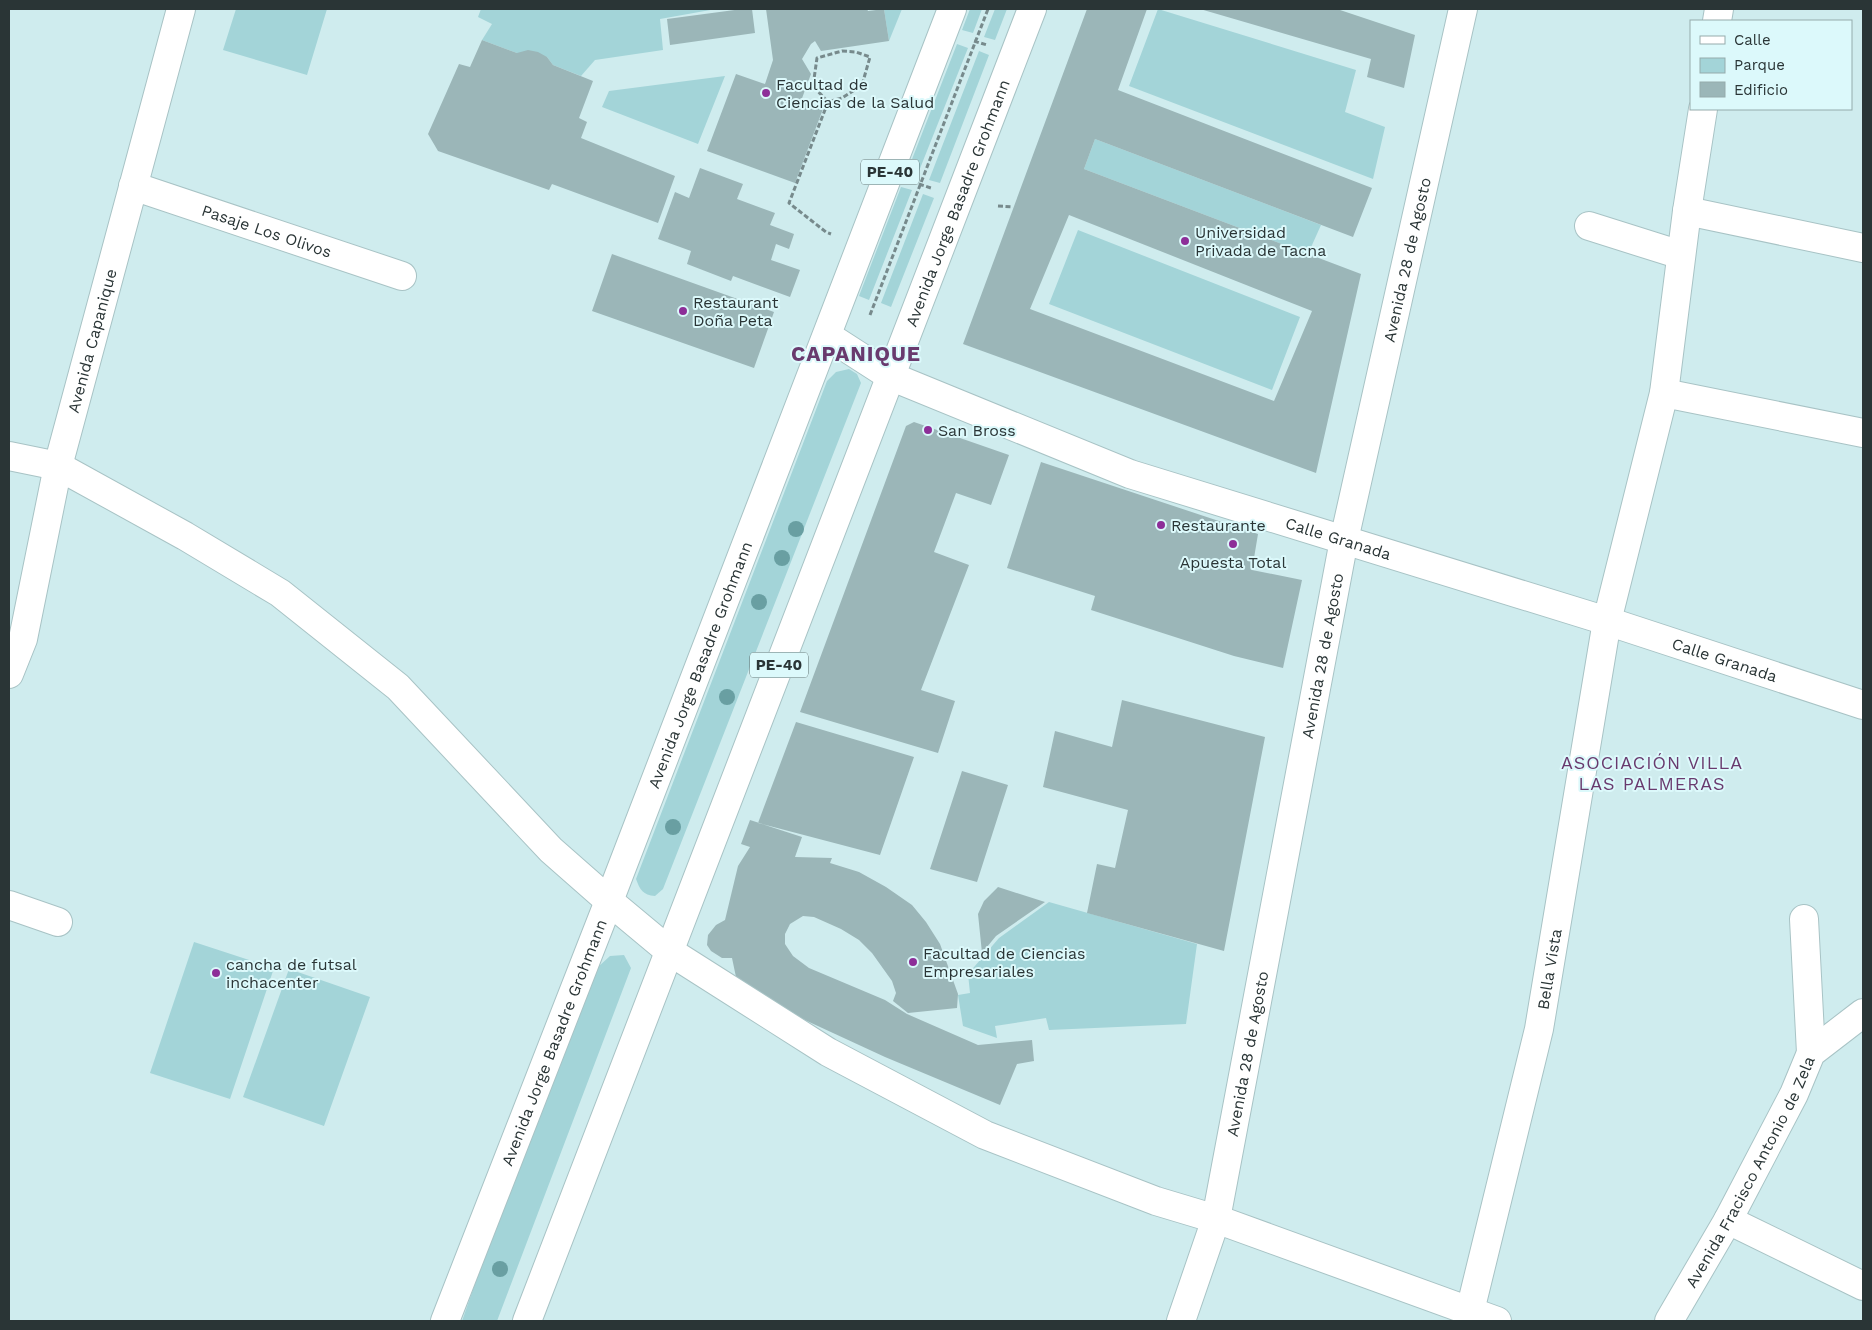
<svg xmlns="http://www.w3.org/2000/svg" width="1872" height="1330" viewBox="0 0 1872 1330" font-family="'Work Sans',sans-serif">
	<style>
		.green { fill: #a3d4d8 }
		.building { fill: #9bb6b8; fill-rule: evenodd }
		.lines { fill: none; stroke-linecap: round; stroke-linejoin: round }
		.minor-casing { stroke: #a8c3c5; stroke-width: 30 }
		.highway-casing { stroke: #a8c3c5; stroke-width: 30 }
		.path { stroke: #778a8c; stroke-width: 3; stroke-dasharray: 5 2.5; stroke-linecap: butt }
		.minor { stroke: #fff; stroke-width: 28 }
		.highway { stroke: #fff; stroke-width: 28 }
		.tree { fill: #699fa2 }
		.poi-dot { fill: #8d2e98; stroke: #dcf9fb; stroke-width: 2 }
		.labels { text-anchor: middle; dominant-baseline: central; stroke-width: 4; stroke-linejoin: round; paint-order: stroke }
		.shield { fill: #dcf9fb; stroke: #5f7071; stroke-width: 1 }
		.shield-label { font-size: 15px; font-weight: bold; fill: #2a3536 }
		.poi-label { font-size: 16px; fill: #2a3536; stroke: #dcf9fb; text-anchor: start }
		.street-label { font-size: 16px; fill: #2a3536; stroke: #dcf9fb }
		.neighbourhood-label { font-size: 18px; letter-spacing: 1px; fill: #693a6e; stroke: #dcf9fb }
		.district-label { font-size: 21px; font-weight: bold; letter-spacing: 1px; fill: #693a6e; stroke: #dcf9fb }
	</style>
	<rect width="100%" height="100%" fill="#cfecee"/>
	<path class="green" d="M236 9H327L307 75 223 50Z
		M481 9H716L660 19 663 50 595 60 581 76 553 65 547 57 517 53 482 40 492 24 478 17Z
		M884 9H902L889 41Z
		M970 9H982L973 33 962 30Z
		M995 9H1007L995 40 984 37Z
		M1158 9 1356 70 1345 112 1385 127 1373 179 1129 86Z
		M957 44 968 48 917 176 907 172Z
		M979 51 989 55 940 183 929 180Z
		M725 76 698 144 602 107 609 91Z
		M1095 139 1321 225 1308 254 1084 169Z
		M901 187 912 190 869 300 859 296Z
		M923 194 934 198 891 307 881 303Z
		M1078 230 1300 317 1272 390 1049 304Z
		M849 369 857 374 861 383 663 889 655 896C643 895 640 890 636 879L827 381 836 372Z
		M1049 902 1197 944 1186 1024 1049 1030 1046 1018 995 1026 997 1038 963 1026 958 995 970 993 968 974 999 938Z
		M194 942 274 968 230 1099 150 1073Z
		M624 955 631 968 497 1321H462L476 1281 598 967 610 956Z
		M289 969 370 997 324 1126 243 1097Z"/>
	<path class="building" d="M742 9H752L755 33 670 45 667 19Z
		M766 9H867L868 11 884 9 889 41 821 51 815 41 811 44 802 59 811 74 801 101 823 109 795 183 707 151 736 74 765 84 773 60Z
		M1087 9H1147L1118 90 1372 188 1353 237 1095 139 1084 169 1361 274 1316 473 963 344ZM1069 215 1312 311 1274 401 1030 309Z
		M1200 9H1337L1415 35 1404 88 1367 77 1371 59Z
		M482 40 517 53 528 50 538 52 547 57 553 65 593 81 579 118 587 122 581 138 675 176 658 223 552 184 549 190 438 151 428 134 459 64 470 67Z
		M700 168 743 184 737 199 775 213 770 225 794 234 789 249 776 244 771 260 800 270 790 297 733 276 731 281 687 264 691 251 658 239 675 192 689 198Z
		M612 254 774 312 754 368 592 311Z
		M914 422 1009 455 991 505 956 493 934 552 969 565 921 690 955 701 938 753 800 712 906 426Z
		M1041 462 1258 534 1252 570 1302 580 1283 668 1234 656 1091 610 1095 596 1007 568Z
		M1122 700 1265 737 1224 951 1087 913 1097 864 1115 868 1128 810 1043 787 1055 731 1112 747Z
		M796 722 914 757 880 855 758 823Z
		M962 771 1008 785 977 882 930 869Z
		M750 820 802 837 795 857 832 858 830 863 859 872 886 887 912 905 926 922 940 944 958 994 957 1008 908 1013 893 1001 896 993 892 981 872 953 859 940 841 929 814 917 803 916 790 924 785 934V944L793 956 809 968 885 1000 907 1014 978 1045 1032 1040 1034 1061 1017 1064 1000 1105 885 1057 768 1003 736 977 732 958H722L711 951 707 945 708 935 716 925 725 920 738 866 750 847 741 844Z
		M998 887 1045 902 996 936 982 953 978 914 984 901Z"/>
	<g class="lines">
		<defs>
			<g id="minor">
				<path d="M1717 21 1719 9"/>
				<path id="s1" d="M133 186 402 276"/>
				<path d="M1687 211 1863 248"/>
				<path d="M1589 226 1681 255"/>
				<path id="s2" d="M828 336 890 376 1130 474 1607 621 1863 705"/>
				<path d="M1664 393 1863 433"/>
				<path d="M9 456 58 466 185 536 280 593 398 687 551 850 609 901 669 951 828 1052 985 1135 1156 1201 1216 1219 1497 1321"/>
				<path id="s3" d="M9 674 23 639 58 466 181 9"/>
				<path d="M9 905 58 922"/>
				<path d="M1804 919 1811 1053"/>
				<path d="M1728 1220 1863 1286"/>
				<path id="s4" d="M1470 1311 1539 1029 1607 621 1664 393 1687 211 1703 109"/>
				<path id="s5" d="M1181 1321 1216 1219 1344 540 1463 9"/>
				<path id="s6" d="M1669 1321 1728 1220 1794 1094 1811 1053 1863 1013"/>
			</g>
			<g id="highway">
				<path id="s7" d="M445 1321 609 901 952 9"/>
				<path id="s8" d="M527 1321 1032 9"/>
			</g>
		</defs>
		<use href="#minor" class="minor-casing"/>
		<use href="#highway" class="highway-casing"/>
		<path class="path" d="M974 41 987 45
			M842 51 856 52 870 57 862 85 842 98 828 102 813 86 817 58Z
			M828 102 789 203 826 232 831 234
			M919 184 931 188
			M998 206 1013 207
			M870 315 988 9"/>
		<use href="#minor" class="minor"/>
		<use href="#highway" class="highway"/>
	</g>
	<g class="tree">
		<circle cx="796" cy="529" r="8"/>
		<circle cx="782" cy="558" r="8"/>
		<circle cx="759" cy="602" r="8"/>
		<circle cx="727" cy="697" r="8"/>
		<circle cx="673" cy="827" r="8"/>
		<circle cx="500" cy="1269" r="8"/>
	</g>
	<g class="poi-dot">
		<circle cx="766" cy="93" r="5"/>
		<circle cx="1185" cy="241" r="5"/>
		<circle cx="683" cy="311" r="5"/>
		<circle cx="928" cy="430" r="5"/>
		<circle cx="1161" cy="525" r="5"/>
		<circle cx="1233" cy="544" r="5"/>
		<circle cx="913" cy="962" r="5"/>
		<circle cx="216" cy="973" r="5"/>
	</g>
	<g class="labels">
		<g class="shield">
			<rect x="861" y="159.5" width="58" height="25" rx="4"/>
			<rect x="750" y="652.5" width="58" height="25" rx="4"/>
		</g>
		<g class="shield-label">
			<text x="890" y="172">PE-40</text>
			<text x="779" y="665">PE-40</text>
		</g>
		<g class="poi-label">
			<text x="776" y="84">Facultad de<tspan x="776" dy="18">Ciencias de la Salud</tspan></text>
			<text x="1195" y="232">Universidad<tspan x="1195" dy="18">Privada de Tacna</tspan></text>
			<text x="693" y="302">Restaurant<tspan x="693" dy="18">Doña Peta</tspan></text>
			<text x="938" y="430">San Bross</text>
			<text x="1171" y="525">Restaurante</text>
			<text x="1233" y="562" text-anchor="middle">Apuesta Total</text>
			<text x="923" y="953">Facultad de Ciencias<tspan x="923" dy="18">Empresariales</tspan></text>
			<text x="226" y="964">cancha de futsal<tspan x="226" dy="18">inchacenter</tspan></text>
		</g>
		<g class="street-label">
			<text stroke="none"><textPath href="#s8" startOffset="1198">Avenida Jorge Basadre Grohmann</textPath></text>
			<text stroke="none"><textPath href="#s1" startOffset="141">Pasaje Los Olivos</textPath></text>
			<text stroke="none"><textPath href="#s5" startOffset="1086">Avenida 28 de Agosto</textPath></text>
			<text stroke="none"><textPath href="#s3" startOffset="344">Avenida Capanique</textPath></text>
			<text stroke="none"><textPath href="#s2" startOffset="551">Calle Granada</textPath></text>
			<text stroke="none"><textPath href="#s5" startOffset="681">Avenida 28 de Agosto</textPath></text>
			<text stroke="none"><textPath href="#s2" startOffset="956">Calle Granada</textPath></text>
			<text stroke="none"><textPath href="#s7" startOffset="704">Avenida Jorge Basadre Grohmann</textPath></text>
			<text stroke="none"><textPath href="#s4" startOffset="351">Bella Vista</textPath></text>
			<text stroke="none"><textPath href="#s7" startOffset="299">Avenida Jorge Basadre Grohmann</textPath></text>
			<text stroke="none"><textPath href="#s5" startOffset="276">Avenida 28 de Agosto</textPath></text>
			<text stroke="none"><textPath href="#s6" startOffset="170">Avenida Fracisco Antonio de Zela</textPath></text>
		</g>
		<g class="neighbourhood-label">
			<text x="1652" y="762">ASOCIACIÓN VILLA<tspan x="1652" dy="21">LAS PALMERAS</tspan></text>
		</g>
		<g class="district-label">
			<text x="856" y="353">CAPANIQUE</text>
		</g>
	</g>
	<rect width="1872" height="1330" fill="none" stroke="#2a3536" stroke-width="20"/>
	<rect x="1690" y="20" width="162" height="90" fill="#dcf9fb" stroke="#95abac"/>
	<rect x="1700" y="36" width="25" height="8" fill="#ffffff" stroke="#95abac"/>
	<text x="1734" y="45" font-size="15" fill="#2a3536">Calle</text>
	<rect x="1700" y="58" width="25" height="15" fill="#a3d4d8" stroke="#95abac"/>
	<text x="1734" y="70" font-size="15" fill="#2a3536">Parque</text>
	<rect x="1700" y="82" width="25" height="15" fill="#9bb6b8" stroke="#95abac"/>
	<text x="1734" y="95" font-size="15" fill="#2a3536">Edificio</text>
</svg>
